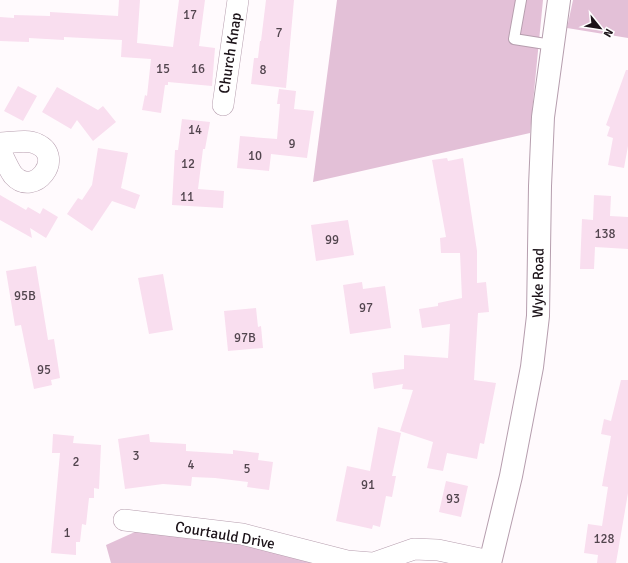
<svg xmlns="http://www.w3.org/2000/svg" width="628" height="563" viewBox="0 0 628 563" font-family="Signika,sans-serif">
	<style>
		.green { fill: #e3c0d7 }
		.building { fill: #f9deef }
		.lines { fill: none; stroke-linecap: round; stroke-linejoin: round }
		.service-casing { stroke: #b69eae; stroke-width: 12 }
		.minor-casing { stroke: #b69eae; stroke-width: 22 }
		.secondary-casing { stroke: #b69eae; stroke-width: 24 }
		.service { stroke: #fff; stroke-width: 10 }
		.minor { stroke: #fff; stroke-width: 21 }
		.secondary { stroke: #fff; stroke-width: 22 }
		.labels { text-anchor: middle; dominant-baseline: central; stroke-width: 3; stroke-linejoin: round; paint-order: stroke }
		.number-label { font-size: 13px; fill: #52454e }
		.street-label { font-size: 15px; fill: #1b1218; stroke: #fff }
	</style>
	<rect width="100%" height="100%" fill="#fffafd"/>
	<path class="green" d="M337 0H543L530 133 313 182Z
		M573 0H628V38L567 28Z
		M146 527 343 563H111L106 545Z"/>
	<path class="building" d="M119 0H140L137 43 173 47 179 0H205L199 46 215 48 212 86 168 82V85H165L161 113 142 110 145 95 147 96 151 59 121 57 122 40 64 37V40L29 38V42L0 41V17L14 18V15L50 16V12L118 16Z
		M266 0H294L286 88 251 84 254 58H258L260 41H261Z
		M626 70H628V146L624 168 608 165 613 138 607 136 610 127 606 125Z
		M18 86 37 96 23 121 4 111Z
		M57 87 98 110 103 106 116 122 93 141 77 120 71 129 42 112Z
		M279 89 296 91 294 109 314 111 307 158 271 154 269 171 237 168 240 136 277 139 280 104H277Z
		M182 119 210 122 205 149H203L198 189 224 191 223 208 172 205 175 150H178Z
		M98 148 128 153 121 188 140 195 135 209 112 201 92 231 67 214 78 198 82 200 92 185Z
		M447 158 448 161 463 158 477 251V283L486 282 489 312 478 313 474 380 496 383 484 444 480 443 477 459 447 453 443 471 427 468 433 442 400 431 413 390 402 389 403 384 374 389 372 373 404 369V355L448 358 450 324 422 328 419 309 438 306V303L462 298 460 253H441L440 238 446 237 432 160Z
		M0 195 26 210 28 207 40 214 43 208 58 217 46 238 30 228 32 238 0 220Z
		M594 195 611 196 610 216 628 217V249L595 247 594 269H580L582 219 593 220Z
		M348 220 354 255 316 261 311 225Z
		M36 266 48 340 54 339 60 378 51 380 52 385 34 389 21 325 15 326 6 271Z
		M163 274 173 330 149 334 138 278Z
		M362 282 363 289 385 286 391 328 350 334 343 285Z
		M256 308 258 327 261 326 263 348 228 351 224 311Z
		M621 380H628V493L616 563H597L598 555 584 553 588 524 602 526 608 487 602 486 611 436 601 434 604 419 611 421Z
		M378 427 401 433 392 476H396L392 497 386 496 380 527 373 525 372 529 336 521 347 466 370 471Z
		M53 434 74 436 73 443 101 445 99 489 94 488V498H89L86 525 82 524 80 542H76V555L51 553 60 453H52Z
		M149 434 150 442 186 444V451L233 454V450L259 453 258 460 273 462 269 490 247 487 248 482 215 478 192 477 191 486 163 484 125 489 118 439Z
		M446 481 468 486 461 517 439 512Z"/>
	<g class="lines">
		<defs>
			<path id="service" d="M521 0 514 39 552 45"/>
			<path id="minor" d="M223 105 238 0
				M0 143C11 143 27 139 37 144 66 157 34 199 13 175 8 168 4 158 0 150
				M124 520 242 534 347 561 372 563
				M374 563 414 549 438 550 490 561"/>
			<path id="secondary" d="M490 563 511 476 532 367 538 316 540 186 543 117 559 0"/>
		</defs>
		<use href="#service" class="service-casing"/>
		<use href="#minor" class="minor-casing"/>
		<use href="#secondary" class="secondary-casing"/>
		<use href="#service" class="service"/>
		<use href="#minor" class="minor"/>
		<use href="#secondary" class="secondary"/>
	</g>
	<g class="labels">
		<g class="number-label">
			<text x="190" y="15">17</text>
			<text x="279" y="33">7</text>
			<text x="163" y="69">15</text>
			<text x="198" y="69">16</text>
			<text x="263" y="70">8</text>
			<text x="195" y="130">14</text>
			<text x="292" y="144">9</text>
			<text x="255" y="156">10</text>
			<text x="188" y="164">12</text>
			<text x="187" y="197">11</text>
			<text x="605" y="234">138</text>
			<text x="332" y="240">99</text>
			<text x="25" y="296">95B</text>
			<text x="366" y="308">97</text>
			<text x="245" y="338">97B</text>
			<text x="44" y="370">95</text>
			<text x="136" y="456">3</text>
			<text x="76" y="462">2</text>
			<text x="191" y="465">4</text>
			<text x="247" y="469">5</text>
			<text x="368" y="485">91</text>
			<text x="453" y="499">93</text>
			<text x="67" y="533">1</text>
			<text x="604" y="539">128</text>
		</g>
		<g class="street-label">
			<text transform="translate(230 53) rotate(-81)">Church Knap</text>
			<text transform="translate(538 283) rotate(-89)">Wyke Road</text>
			<text transform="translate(225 535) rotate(10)">Courtauld Drive</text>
		</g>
	</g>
	<g transform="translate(600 28) rotate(120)" stroke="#ffffff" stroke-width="3" paint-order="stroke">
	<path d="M0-3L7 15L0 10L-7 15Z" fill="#1b1218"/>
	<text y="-6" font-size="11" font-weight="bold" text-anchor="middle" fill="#1b1218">N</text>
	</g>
</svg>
